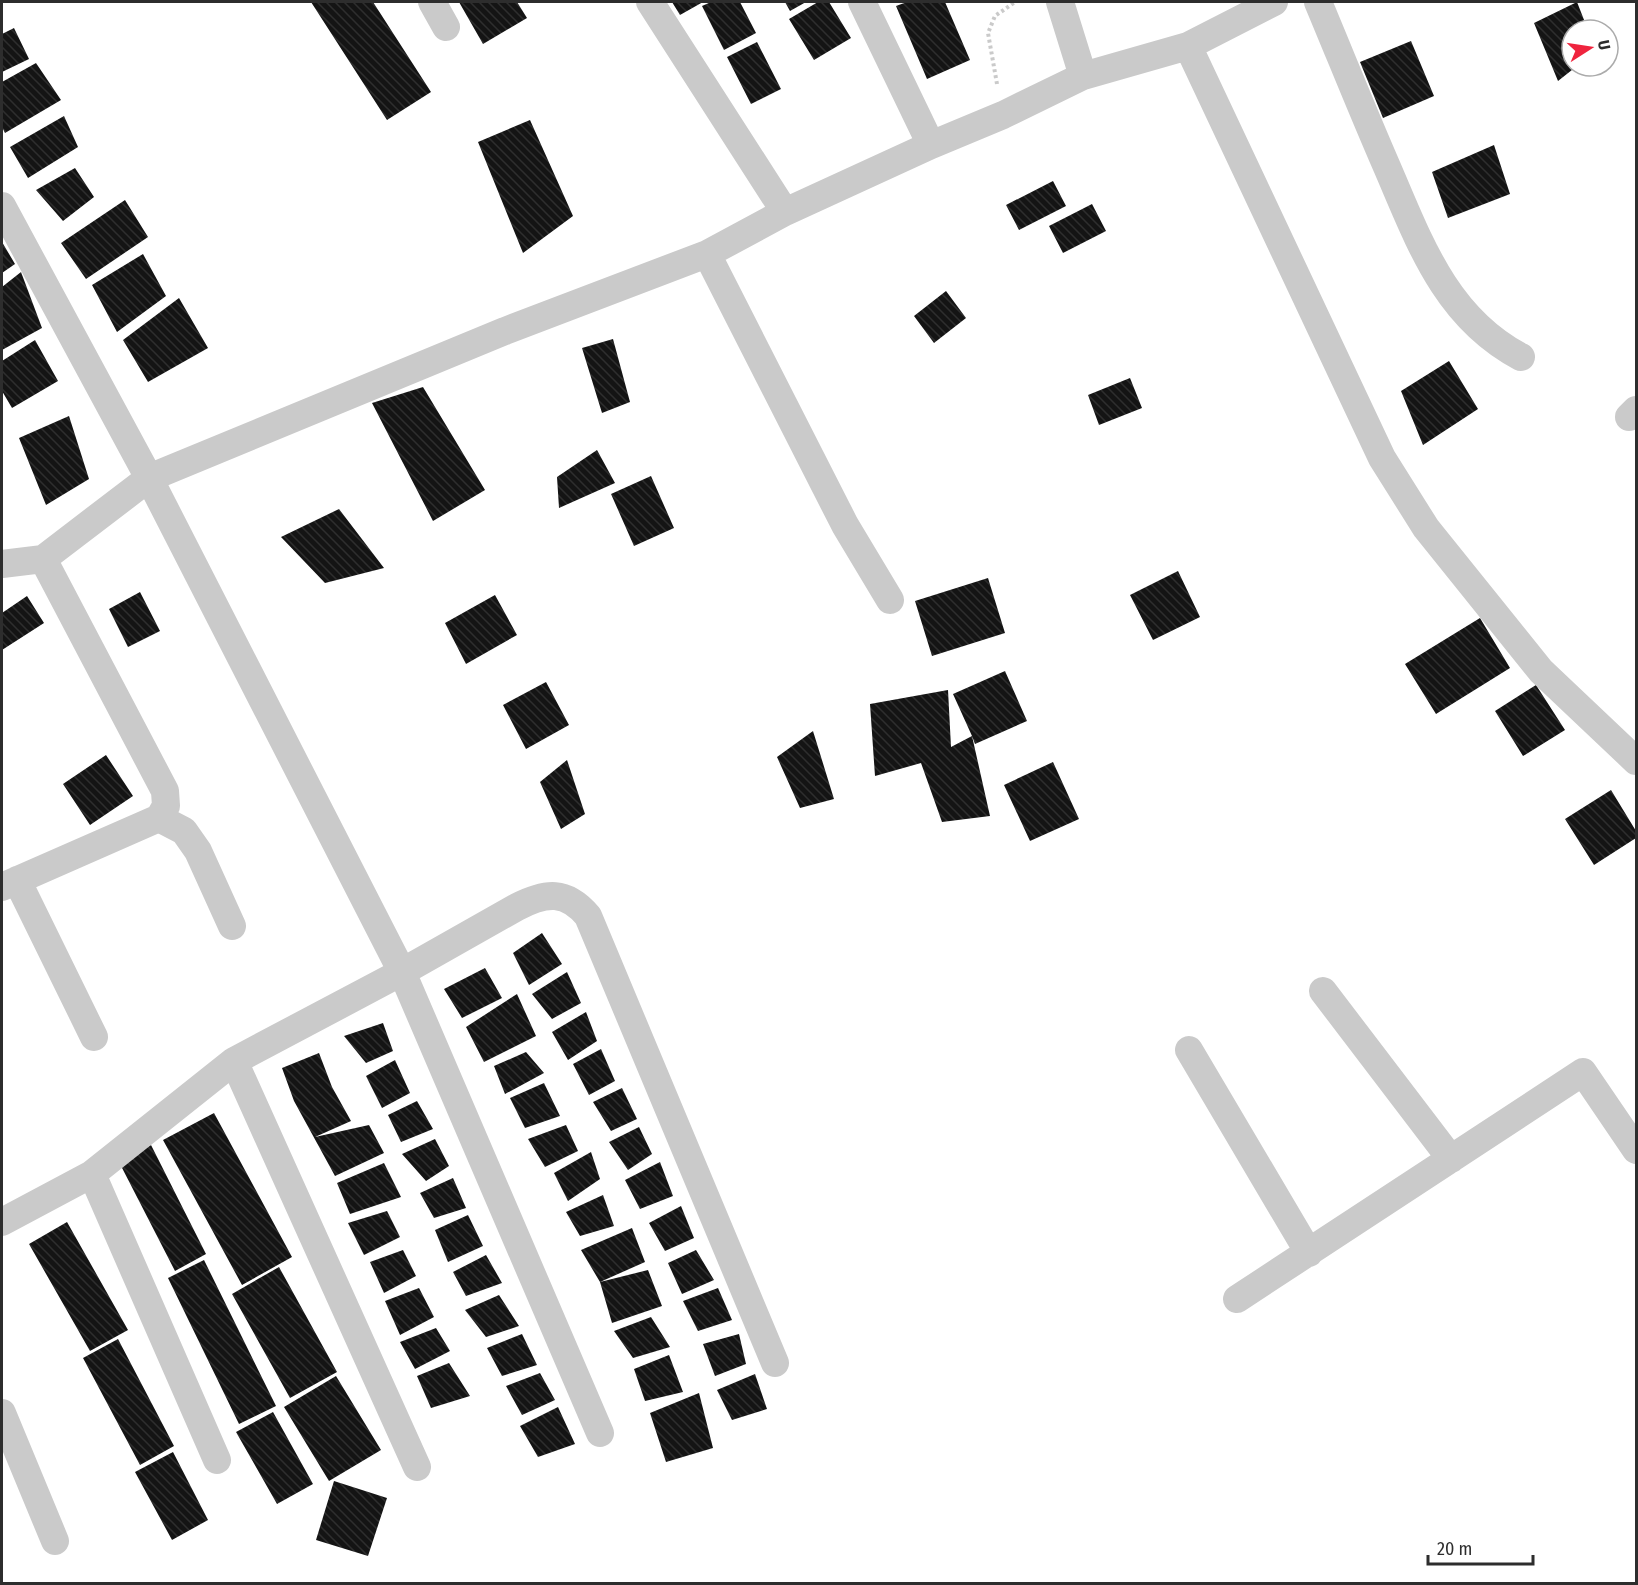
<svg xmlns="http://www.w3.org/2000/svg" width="1638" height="1585" viewBox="0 0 1638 1585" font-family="'Fira Sans Condensed',sans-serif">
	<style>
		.building { fill: url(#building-back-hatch) }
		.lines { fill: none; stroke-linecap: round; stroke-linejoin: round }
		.path { stroke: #cacaca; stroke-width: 4; stroke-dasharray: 3 3; stroke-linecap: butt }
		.minor { stroke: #cacaca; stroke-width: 28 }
	</style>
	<defs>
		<pattern id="building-back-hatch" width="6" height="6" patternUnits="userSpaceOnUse" patternTransform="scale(1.5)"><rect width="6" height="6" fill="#141414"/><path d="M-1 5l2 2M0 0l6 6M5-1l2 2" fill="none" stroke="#2e2e2e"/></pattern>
	</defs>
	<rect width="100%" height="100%" fill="#fff"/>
	<path class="building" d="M311 2H373L431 92 387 120Z
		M459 2H517L527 18 483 44Z
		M672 2H703L680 15Z
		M711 2H740L756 33 724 50 702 6Z
		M785 2H806L790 11Z
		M818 2H829L851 38 814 60 789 19Z
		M907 2H945L970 60 927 79 896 6Z
		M1577 2 1588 30H1572V66H1577L1558 81 1534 23Z
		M14 28 29 59 2 72V34Z
		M1411 41 1434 96 1383 118 1360 62Z
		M757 42 781 89 751 104 727 57Z
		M36 63 61 100 5 133 2 127V82Z
		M64 116 78 147 28 178 10 147Z
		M530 120 573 216 523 253 478 142Z
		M1494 145 1510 194 1448 218 1432 172Z
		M75 168 94 197 63 221 36 190Z
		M1053 181 1066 206 1019 230 1006 205Z
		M125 200 148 237 86 279 61 243Z
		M1092 204 1106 231 1063 253 1049 226Z
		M2 242 15 264 2 273Z
		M143 254 166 296 117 332 92 285Z
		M21 272 42 328 2 350V287Z
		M946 291 966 318 934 343 914 316Z
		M179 298 208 348 148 382 123 340Z
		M613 339 630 402 602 413 582 348Z
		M35 340 58 381 12 408 2 391V361Z
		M1449 361 1478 409 1423 445 1401 391Z
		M1130 378 1142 408 1099 425 1088 395Z
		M423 387 485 490 433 521 372 403Z
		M69 416 89 479 46 505 19 438Z
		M597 450 615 483 559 508 557 477Z
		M651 476 674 528 634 546 611 494Z
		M339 509 384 568 325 583 281 537Z
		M1178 571 1200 617 1153 640 1130 595Z
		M988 578 1005 633 932 656 915 601Z
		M140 592 160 631 128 647 109 609Z
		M495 595 517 635 466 664 445 623Z
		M27 596 44 623 2 650V613Z
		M1480 618 1510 668 1436 714 1405 664Z
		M1005 671 1027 721 975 744 972 736 990 816 942 822 921 763 875 776 870 704 948 690 951 747 972 736 953 694Z
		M546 682 569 725 526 749 503 705Z
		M1536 685 1565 730 1523 756 1495 711Z
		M813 731 834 799 800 808 777 757Z
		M106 755 133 796 90 825 63 784Z
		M567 760 585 814 561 829 540 782Z
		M1053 762 1079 819 1030 841 1004 785Z
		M1611 790 1636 831V838L1594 865 1565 819Z
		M542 933 562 964 529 985 513 953Z
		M485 968 502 998 462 1018 444 989Z
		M567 972 581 1003 552 1019 532 994Z
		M517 994 536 1036 484 1062 466 1027Z
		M586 1012 597 1041 568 1060 552 1032Z
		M383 1023 393 1051 366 1063 344 1036Z
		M601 1049 615 1081 589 1095 573 1064Z
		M526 1052 544 1073 505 1094 494 1066Z
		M319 1053 332 1087 351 1121 315 1137 369 1125 384 1153 335 1176 294 1101 282 1068Z
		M395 1060 410 1093 382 1108 366 1076Z
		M544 1083 560 1116 525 1128 510 1098Z
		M622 1088 637 1119 611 1131 593 1102Z
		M417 1101 433 1129 401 1142 388 1115Z
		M214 1113 292 1257 242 1285 163 1140Z
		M566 1125 578 1151 545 1167 528 1139Z
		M639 1127 652 1154 628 1170 609 1142Z
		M435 1139 449 1166 426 1181 402 1154Z
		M151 1145 206 1254 175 1271 119 1162Z
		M591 1152 600 1179 568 1201 554 1173Z
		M660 1162 673 1196 640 1209 625 1180Z
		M384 1163 401 1197 350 1214 337 1183Z
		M453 1178 466 1208 434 1218 420 1193Z
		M603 1195 614 1226 580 1236 566 1212Z
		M681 1206 694 1238 665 1251 649 1223Z
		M387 1211 400 1237 364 1255 348 1223Z
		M468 1215 483 1246 448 1262 435 1230Z
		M67 1222 128 1330 90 1351 29 1244Z
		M632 1228 645 1262 600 1282 581 1250Z
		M403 1250 416 1276 384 1293 370 1262Z
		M696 1250 714 1280 682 1294 668 1263Z
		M486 1255 502 1283 466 1296 453 1272Z
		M204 1260 276 1406 239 1424 168 1278Z
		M279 1267 337 1372 290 1398 232 1294Z
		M648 1270 662 1306 612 1323 600 1282Z
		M419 1288 434 1317 400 1335 385 1301Z
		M718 1288 732 1320 698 1331 683 1301Z
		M499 1295 519 1326 486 1337 465 1310Z
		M651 1317 670 1347 633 1358 614 1331Z
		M436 1328 450 1351 415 1369 400 1342Z
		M522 1334 537 1365 502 1376 487 1348Z
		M739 1334 746 1364 715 1376 703 1344Z
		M118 1339 174 1446 140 1465 83 1358Z
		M669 1355 683 1392 645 1401 634 1369Z
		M449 1363 470 1396 431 1408 417 1376Z
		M540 1373 555 1400 522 1415 506 1386Z
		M755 1374 767 1409 732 1420 717 1390Z
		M336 1376 381 1450 329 1481 284 1407Z
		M699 1393 713 1448 666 1462 650 1413Z
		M558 1407 575 1444 538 1457 520 1426Z
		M273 1412 313 1484 277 1504 236 1432Z
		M173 1452 208 1520 172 1540 135 1472Z
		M334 1481 387 1498 368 1556 316 1540Z"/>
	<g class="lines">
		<path class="path" d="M997 84 988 33 995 16 1015 2"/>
		<path class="minor" d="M432 2 446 27
			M650 2 785 212
			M862 2 931 145
			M1060 2 1083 76
			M1318 2C1341 57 1363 112 1387 167 1419 241 1445 317 1521 357
			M1188 46 1382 458 1426 528 1541 671 1636 761
			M2 206 149 478 402 972 600 1433
			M707 254 845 525 890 600
			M1629 417 1636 410
			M2 564 43 559 149 478 505 331 707 254 785 212 931 145 1003 115 1083 76 1188 46 1274 2
			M159 818 184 831 198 851 232 926
			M17 880 94 1037
			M2 887 159 818 166 806 165 791 43 559
			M1323 991 1451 1159
			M1189 1050 1309 1253
			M234 1061 417 1467
			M92 1174 217 1460
			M2 1222 92 1174 234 1061 402 972 517 907C546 892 566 890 588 916L775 1363
			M1237 1299 1583 1072 1636 1150
			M2 1413 55 1541"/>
	</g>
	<rect width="1638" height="1585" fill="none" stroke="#2d2d2d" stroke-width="6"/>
	<g transform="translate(1590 48) rotate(78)"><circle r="28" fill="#ffffff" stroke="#ababab" stroke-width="1.5"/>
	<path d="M0-4.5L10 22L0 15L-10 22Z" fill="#ef243e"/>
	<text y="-9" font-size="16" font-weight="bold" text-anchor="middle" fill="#2d2d2d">U</text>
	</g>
	<path d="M1428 1555v9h105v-9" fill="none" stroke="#2d2d2d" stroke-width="3"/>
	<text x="1437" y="1555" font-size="18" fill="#2d2d2d" stroke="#ffffff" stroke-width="4.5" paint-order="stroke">20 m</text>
</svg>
